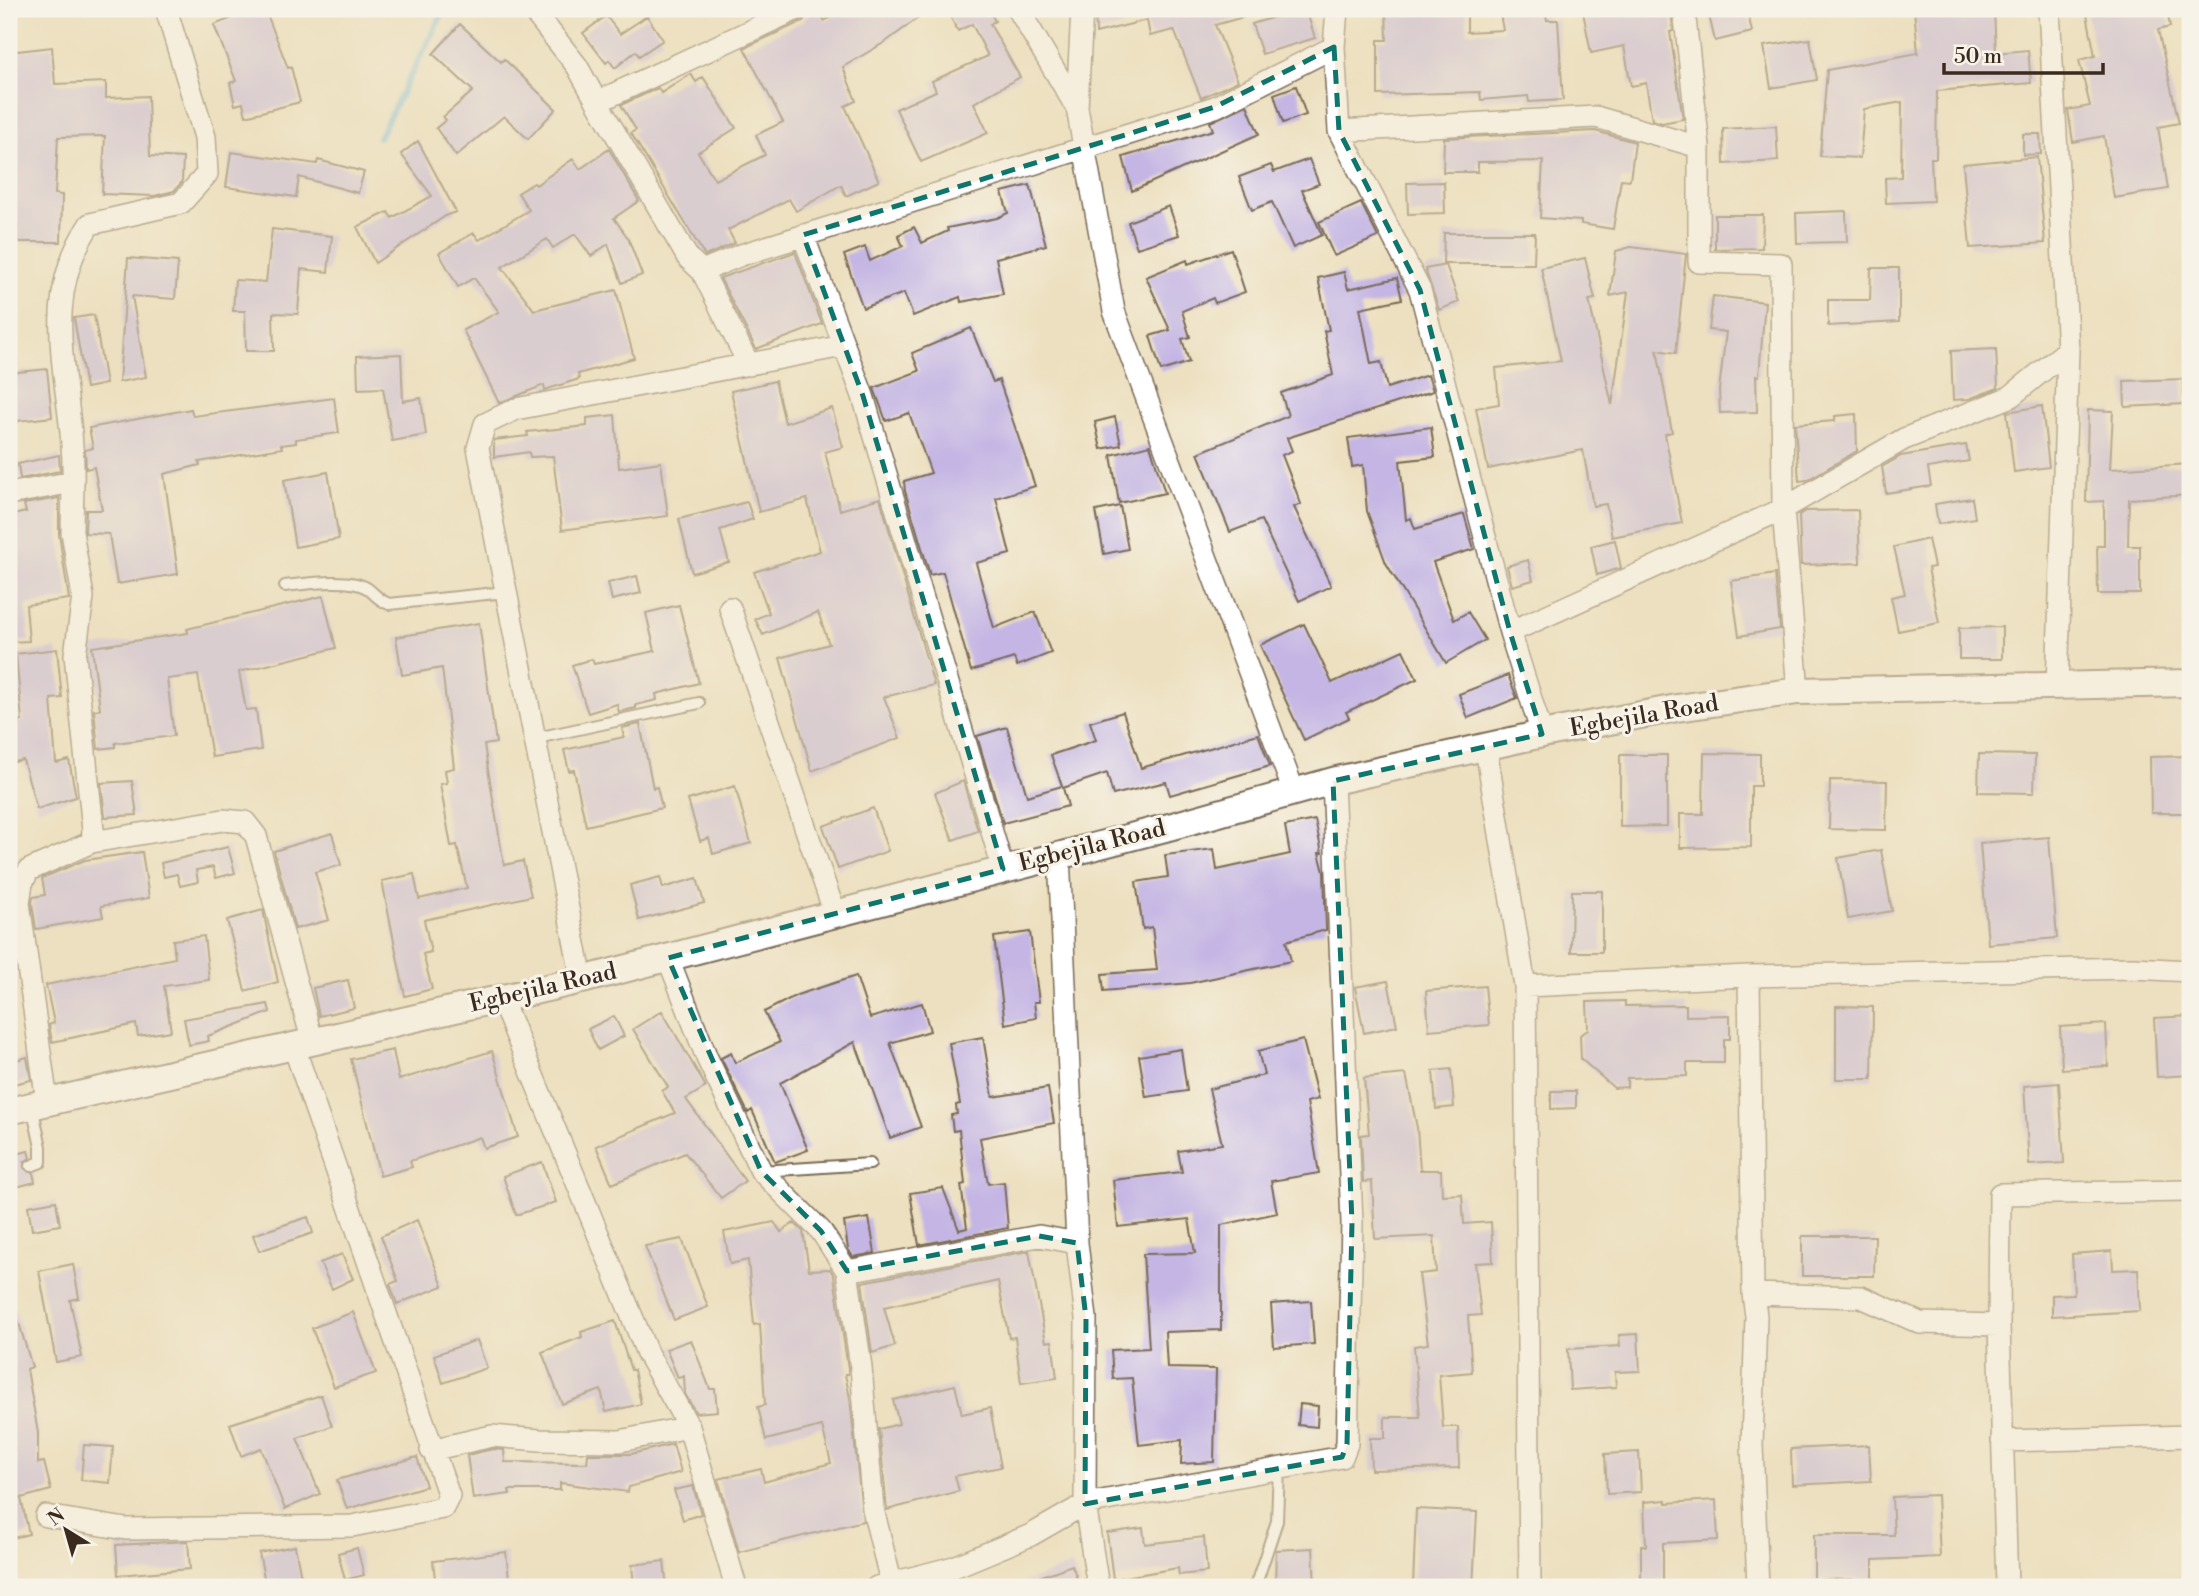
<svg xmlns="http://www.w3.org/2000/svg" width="2199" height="1596" viewBox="0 0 2199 1596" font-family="'Libre Bodoni',serif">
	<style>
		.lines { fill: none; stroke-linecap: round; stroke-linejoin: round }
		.stream { stroke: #64b8e0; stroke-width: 6 }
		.building { fill: #c4b5e4 }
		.service-casing { stroke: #796a57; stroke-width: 14 }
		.minor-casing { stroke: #796a57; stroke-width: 24 }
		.tertiary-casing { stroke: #796a57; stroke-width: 30 }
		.service { stroke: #fff; stroke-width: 10 }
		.minor { stroke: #fff; stroke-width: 21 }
		.tertiary { stroke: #fff; stroke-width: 26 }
		.marked { fill: none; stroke: #0f766e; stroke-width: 5; stroke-dasharray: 14 9; stroke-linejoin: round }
		.labels { text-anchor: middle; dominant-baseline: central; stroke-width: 6; stroke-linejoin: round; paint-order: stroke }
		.street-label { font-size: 24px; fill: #3b2a1e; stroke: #f7f3e8 }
	</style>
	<rect width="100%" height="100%" fill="#f7f3e8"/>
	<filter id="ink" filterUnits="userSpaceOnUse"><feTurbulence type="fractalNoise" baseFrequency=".0143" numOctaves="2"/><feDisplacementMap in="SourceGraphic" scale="14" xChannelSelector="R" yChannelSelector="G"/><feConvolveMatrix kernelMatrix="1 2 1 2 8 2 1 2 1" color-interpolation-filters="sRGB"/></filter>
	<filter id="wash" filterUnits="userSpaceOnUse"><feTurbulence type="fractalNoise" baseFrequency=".00686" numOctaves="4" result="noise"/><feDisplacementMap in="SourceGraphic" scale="28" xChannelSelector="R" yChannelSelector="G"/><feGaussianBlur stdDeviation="1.57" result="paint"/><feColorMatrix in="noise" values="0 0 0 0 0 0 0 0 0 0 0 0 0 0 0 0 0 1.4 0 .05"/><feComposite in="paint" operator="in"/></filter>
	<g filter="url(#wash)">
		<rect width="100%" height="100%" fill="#ede0c0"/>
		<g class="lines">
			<path class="stream" d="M379 137 445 9"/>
		</g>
		<g id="blocks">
			<path class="building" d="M255 9H265L288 68 291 67 300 102 246 116 243 103 235 105 230 83 236 81 214 25Z
				M820 9 824 21 845 9H930L887 41 843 67 856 101 845 106 879 181 846 196 841 185 796 211 789 199 728 230 735 243 705 256 631 133 636 130 621 105 658 88 661 93 691 74 696 82 703 77 736 128 698 152 715 180 765 155 756 135 783 122 744 48 803 21 809 13Z
				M946 9H1002L991 14 995 21 990 24 1020 77 974 103 988 133 921 162 896 109 936 91 932 81 988 56 972 24 958 31Z
				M1095 9H1253L1254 14 1215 25 1238 81 1201 98 1174 30 1150 36 1147 20 1096 33Z
				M1300 9H1306L1315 38 1262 54 1252 24Z
				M1386 9H1467V32L1503 30 1499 9H1545L1547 20H1558L1563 100 1529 102 1528 96 1481 100 1480 92 1378 95V40H1387Z
				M1601 9H1671L1673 31 1670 32 1683 119 1662 123 1652 120 1646 83 1631 86 1624 46 1591 53 1583 12Z
				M1719 9H1747L1752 32 1715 41 1708 11Z
				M1914 9H1994L1996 53 2028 50 2031 83 1937 91 1936 158H1931L1933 201 1886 203 1885 178 1901 177 1902 102 1864 109 1860 158 1820 156 1827 70 1918 53Z
				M2086 9H2167L2170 27 2158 30 2179 123 2158 127 2168 189 2114 198 2104 136 2073 142 2068 110 2090 106 2079 60 2095 56Z
				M606 16 620 34 647 16 663 40 639 56 636 51 615 68 609 60 606 63 583 33Z
				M460 24 501 62 504 59 556 109 528 139 504 116 456 156 436 128 446 120 443 117 473 91 433 54Z
				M1810 39 1817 80 1771 88 1764 46Z
				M52 47 55 84 106 82V98L148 96 150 156 183 158 182 182 174 191 154 196 102 194 105 136 58 137 55 194 62 195 61 242H17V223H13V189H9V52Z
				M1296 86 1306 115 1283 123 1274 94Z
				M1247 105 1259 134 1132 191 1123 157 1213 130 1210 122Z
				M1776 126 1778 161 1724 164 1723 129Z
				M1595 131 1635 142 1630 180 1621 179 1613 229 1581 224V221L1540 218 1543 161 1478 162V172H1443L1444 138Z
				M2023 134H2040L2041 154 2023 155Z
				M418 141 456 212 447 215 375 263 357 227 388 212 392 218 432 196 401 154Z
				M609 149 639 201 614 218 628 238 642 275 622 283 608 244 591 256 575 234 553 248 547 239 502 267 534 310 616 290 634 358 578 374 579 379 545 390 544 385 499 403 463 330 499 312 474 278 458 287 439 253 474 233 479 240 529 210 518 193 534 183 536 185 573 159 580 169Z
				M231 152 317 164 318 160 364 172 358 193 299 177 296 197 226 187Z
				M2037 157 2045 243 1970 248 1963 164Z
				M1309 159 1319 184 1302 190 1322 235 1293 248 1272 202 1252 210 1239 177 1271 165 1274 172Z
				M1444 182 1445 213 1408 214 1407 183Z
				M1030 185 1046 245 996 258 1003 294 961 302 960 297 913 316 904 293 863 308 844 255 865 247 870 261 903 246 898 235 914 227 922 243 948 231 947 228 997 218 1008 213 1002 192Z
				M1361 203 1378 237 1334 256 1319 222Z
				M1169 206 1179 235 1137 248 1128 222Z
				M1846 211 1847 242 1797 243 1796 213Z
				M1715 215H1763L1762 248 1715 249Z
				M272 229 332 236 328 272 301 269 298 314 273 313 274 351H246L245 311H233L235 280 266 282Z
				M1444 233H1535L1534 264H1443Z
				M1631 247 1686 254 1676 353 1657 350 1672 432 1665 434 1682 523 1612 537 1606 504 1593 506 1583 450 1488 469 1476 408 1499 404 1496 368 1561 361 1541 268 1585 258 1595 299 1589 300 1612 405 1628 292 1610 296 1616 251Z
				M1231 249 1245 292 1215 303 1213 298 1182 311 1190 337 1182 339 1189 362 1161 371 1150 336 1170 330 1146 277 1187 260 1188 264Z
				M795 252 822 324 756 349 720 278Z
				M128 258 178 262 175 299 132 296 146 377 119 382Z
				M1446 265 1459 302 1439 310 1425 269Z
				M1871 268H1899V322L1828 326V300H1870Z
				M1344 272 1348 289 1397 278 1402 299 1360 308 1371 364 1381 362 1387 388 1428 375 1433 391 1287 438 1292 451 1282 455 1301 504 1294 507 1331 586 1299 601 1261 520 1230 532 1198 453 1288 416 1281 393 1333 375 1324 331 1329 330 1318 278Z
				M1713 296 1765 302 1759 376H1756L1757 412 1720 413 1719 390 1726 332 1709 330Z
				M94 315 106 384 86 388 74 318Z
				M971 328 993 382 999 380 1035 486 996 498 1010 554 976 563 994 628 1035 612 1051 653 1017 666 1014 658 971 671 943 572 930 575 905 491 904 481 931 473 909 413 886 421 874 388 919 371 912 353Z
				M1996 349 1998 388 1969 399 1953 400 1951 351Z
				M401 354 403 401 421 398 426 435 392 441 383 388 358 389 357 356Z
				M47 369 52 417 9 422V373Z
				M2183 379 2184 404 2125 407 2124 381Z
				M775 381 785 423 832 408 843 447 825 452 840 510 880 498 934 685 884 697 900 738 812 771 780 658 829 644 818 612 763 635 755 619 769 613 754 572 820 551 807 499 759 512 731 391Z
				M334 398 339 433 296 439V443L281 445 282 448 199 462 200 465 164 474 178 574 117 584 109 534 85 533 86 510H102L94 467 86 469 85 450 93 448 89 428 191 409 193 416Z
				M2042 406 2049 467 2014 472 2007 412Z
				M2088 410 2113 411 2110 469 2190 464V495L2129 499 2128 546H2140V594H2098L2097 546H2104V501L2086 502Z
				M1856 414 1857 451 1807 480 1799 481 1795 424 1835 421V416Z
				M615 415 619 468 661 462 668 516 562 530 553 456 530 457 529 452 494 457V440L528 436 527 432 587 426V418Z
				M1115 417 1121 445 1101 449 1095 422Z
				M1431 427 1435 457 1400 461 1406 520 1411 518 1415 529 1464 514 1474 549 1433 562 1454 620 1468 612 1485 640 1446 663 1386 563 1367 511 1363 465 1352 467 1348 438Z
				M1150 445 1165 493 1119 503 1111 455Z
				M1966 445 1969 461 1928 468 1931 486 1886 493 1882 467 1901 456Z
				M59 455 60 471 20 479 18 464Z
				M328 472 339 539 295 547 284 480Z
				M59 498V534L69 599 26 605 29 641 9 642V516L26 512 24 504Z
				M1972 498 1975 518 1938 524 1935 504Z
				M747 502 753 519 720 530 729 562 692 573 679 519Z
				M1120 506 1128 549 1104 554 1096 511Z
				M1858 510 1860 563 1801 565 1799 515 1805 511Z
				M1928 539 1934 567 1928 568 1939 623 1898 631 1891 597 1905 594 1894 547Z
				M1615 540 1621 568 1597 575 1591 546Z
				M1528 560 1533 580 1512 586 1507 566Z
				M1775 574 1780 629 1739 636 1731 581Z
				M637 576 641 593 612 600 608 583Z
				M323 596 336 648 239 672 246 710 256 709 261 750 212 757 198 675 167 679 174 736 115 743V747L98 749 94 710 100 709 92 647 188 633 187 629Z
				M679 605 699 683 656 694 657 700 636 705V708L619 712 617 704 588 713 572 665 592 659 594 664 655 651 646 613Z
				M479 623 496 743 484 745 504 865 523 861 531 896 424 920 431 952 423 954 432 989 405 996 382 881 414 874 419 899 467 888 457 845 451 846 440 784 447 783 445 770 454 768 442 668 402 675 396 637Z
				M1304 624 1332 683 1403 650 1417 679 1346 712 1349 718 1304 740 1260 645Z
				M2002 627V659H1959V628Z
				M57 649 62 698 51 699 56 763 69 760 76 797 37 809 23 760 9 763V723L22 721 16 654Z
				M1508 675 1517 698 1468 718 1459 694Z
				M1123 712 1141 768 1258 734 1270 766 1170 795 1166 782 1113 795 1107 773 1063 788 1068 806 1003 823 977 736 1007 727 1027 796 1062 786 1051 755 1096 740 1090 722Z
				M640 724 653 788 657 787 662 808 586 826 574 770 569 771 564 750 624 737 622 728Z
				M1704 753 1760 754V786H1751V847L1680 848V814H1703Z
				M1979 754 2035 755 2034 793 1978 792Z
				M1620 755H1667V826L1620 827Z
				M2190 756V813H2151L2150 757Z
				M1830 780 1887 781 1886 830 1829 829Z
				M132 781 137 815 105 817 101 783Z
				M963 781 978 831 953 840 935 793Z
				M735 786 751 843 713 854 709 838 700 841 688 800Z
				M873 808 888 851 838 869 823 826Z
				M1315 820 1322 853H1319L1324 872 1326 930 1286 941 1291 961 1190 983 1104 991 1102 974 1157 970 1152 927 1143 929 1136 882 1168 877 1165 855 1214 849 1217 870 1290 854 1285 826Z
				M332 833 341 865 315 872 329 920 295 929 274 851Z
				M2049 837 2057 938 1988 944 1980 843Z
				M228 847 235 873 216 878 213 867 196 870 198 882 180 886 177 874 164 877 161 863Z
				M1881 850 1892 911 1848 919 1838 858Z
				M142 852 149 898 101 906 103 917 36 929 32 903 33 897 45 895 42 878 85 860Z
				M660 877 663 888 697 878 704 903 639 920 630 885Z
				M1572 891H1602V952H1571Z
				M263 910 278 982 245 991 227 920Z
				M1030 932 1039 1002H1034L1036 1018 1005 1024 994 937Z
				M204 936 209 980 164 986 171 1031 138 1036 136 1024 52 1042 49 1025 54 1023 46 985 175 958 173 940Z
				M856 976 870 1018 922 1003 930 1031 890 1043 921 1127 890 1138 855 1042 780 1083 808 1150 775 1162 752 1110 748 1113 721 1058 731 1053 735 1063 780 1042 764 1012 797 995Z
				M348 980 354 1008 319 1016 313 988Z
				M1388 981 1397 1026 1364 1033 1355 987Z
				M1485 986 1489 1025 1429 1030 1426 991Z
				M1625 1001V1006L1686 1005V1016L1730 1015V1039H1724V1063H1687V1076L1627 1078V1087L1614 1088 1581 1059 1580 1035 1588 1030 1587 1002Z
				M268 1004 270 1012 208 1036 209 1041 189 1045 184 1019Z
				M1836 1006 1873 1007 1872 1079H1836Z
				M662 1011 706 1087 686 1099 745 1181 721 1198 685 1153 612 1184 596 1146 675 1113 662 1091 668 1087 633 1029Z
				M614 1016 624 1036 598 1050 588 1029Z
				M2190 1016V1075L2157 1077 2154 1018Z
				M2106 1024 2108 1066 2062 1069 2060 1027Z
				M983 1037 993 1097 1048 1088 1054 1123 980 1138 988 1184 1004 1182 1008 1228 919 1245 910 1193 943 1188 959 1230 967 1228 961 1185 965 1184 959 1130 953 1131 951 1115 957 1114 956 1105 960 1104 949 1043Z
				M1303 1040 1318 1099 1307 1102 1319 1173 1271 1181 1277 1213 1221 1225V1330L1165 1332 1167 1368 1216 1369 1214 1462 1181 1464 1182 1440 1139 1445 1132 1378 1113 1379 1111 1350 1149 1348 1143 1254 1195 1253 1189 1219 1118 1227 1113 1180 1182 1172 1178 1151 1222 1144 1209 1089 1264 1075 1258 1051Z
				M1181 1049 1187 1091 1146 1097 1139 1056Z
				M393 1050 399 1080 492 1051 518 1137 484 1148 480 1137 410 1161 412 1167 380 1176 351 1059Z
				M27 1057 31 1080 9 1085V1062Z
				M1451 1069 1454 1107 1436 1109 1433 1071Z
				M1406 1074 1417 1128 1420 1170H1441L1442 1195 1462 1194 1464 1224 1491 1222 1493 1262 1475 1263 1481 1315 1468 1316 1472 1372 1439 1375 1443 1427H1458L1459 1468 1371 1470 1370 1438H1385V1417H1420L1414 1346 1428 1344 1419 1274 1436 1272 1434 1236 1375 1239 1372 1181 1363 1182 1361 1135 1369 1134 1364 1078Z
				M2059 1083 2064 1163 2029 1165 2024 1086Z
				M1551 1091H1576V1108L1551 1109Z
				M28 1151 30 1158 24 1162V1168L33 1173 35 1182 9 1189V1156Z
				M542 1162 556 1202 516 1215 503 1176Z
				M56 1201 60 1225 32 1230 28 1206Z
				M308 1217 313 1233 259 1251 253 1235Z
				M869 1218 875 1253 853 1257 848 1249 844 1222Z
				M417 1220 443 1286 397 1304 390 1284 398 1281 381 1236Z
				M774 1222 781 1232 794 1223 803 1231 809 1270 830 1269 834 1276 848 1368V1374H845L850 1398 863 1521 739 1552 718 1479 761 1469 764 1482 831 1463 822 1426 766 1440 758 1407 765 1405 760 1324 754 1325 748 1260 730 1264 724 1232Z
				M1802 1236H1875L1874 1276H1802Z
				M682 1239 708 1307 674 1320 645 1246Z
				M1029 1251 1046 1342 1052 1341 1057 1378 1021 1383 1015 1337 1009 1338 998 1281 884 1307 895 1346 872 1353 862 1282Z
				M2112 1251 2113 1270 2138 1269 2140 1311 2052 1316V1295L2074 1294 2072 1254Z
				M342 1254 353 1279 332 1289 320 1263Z
				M73 1264 79 1298 70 1300 82 1357 56 1362 39 1271Z
				M1311 1301 1314 1344 1274 1347 1271 1304Z
				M13 1303 32 1367 27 1369 38 1433V1463L44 1462 51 1490 21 1498 29 1534 9 1539V1304Z
				M353 1312 376 1373 334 1387 312 1328Z
				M615 1321 631 1370H634L641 1404 606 1412 601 1390 562 1404 542 1352 582 1337 581 1332Z
				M1638 1334 1640 1371 1615 1372 1616 1387 1570 1390 1568 1349 1620 1346 1619 1335Z
				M477 1340 487 1368 443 1383 434 1355Z
				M691 1340 710 1389H715L717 1411 696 1413 685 1394 684 1376 678 1378 666 1349Z
				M955 1385 962 1414 990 1408 1001 1467 955 1476 959 1491 887 1510 879 1429 899 1424 893 1400Z
				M321 1395 332 1426 297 1438 320 1494 285 1509 261 1448 241 1456 230 1424Z
				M1300 1404 1318 1406 1317 1427 1298 1425Z
				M673 1444 681 1472 629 1487 628 1492 560 1483V1490H509L510 1494 473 1499 467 1455 493 1449 504 1450 505 1462 587 1463 588 1454H631Z
				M84 1445 113 1447 110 1483 81 1480Z
				M1869 1445 1871 1481 1792 1485 1791 1449Z
				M1639 1452 1641 1492 1607 1494 1605 1454Z
				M417 1457 426 1486 347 1509 337 1480Z
				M693 1486 701 1514 683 1520 674 1490Z
				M1937 1495 1940 1557 1873 1560V1579L1814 1580V1535H1894L1892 1497Z
				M1666 1500V1503L1716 1500 1718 1540 1663 1543V1587H1641V1546H1646L1644 1502Z
				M1416 1509 1477 1512 1473 1587H1413Z
				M1143 1528 1145 1544 1204 1537 1207 1572 1179 1575 1178 1568 1113 1579 1107 1533Z
				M188 1541 190 1569 118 1575 116 1545Z
				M295 1546 303 1587H266L259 1553Z
				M357 1548 364 1575 345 1580 338 1553Z
				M1313 1548 1315 1587H1275L1276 1550Z
				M506 1552 510 1587H436L433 1561Z
				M664 1561 667 1587H634L632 1565Z
				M1072 1565 1080 1587H1017V1585Z"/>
		</g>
	</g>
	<g filter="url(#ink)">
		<use href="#blocks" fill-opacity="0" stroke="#796a57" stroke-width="2"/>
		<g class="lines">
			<defs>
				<path id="service" d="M285 586C305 584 349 577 367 588 375 594 378 600 389 604L506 592
					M532 739 699 703
					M31 1166 41 1162V1147L32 1106
					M761 1171 870 1164
					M1255 1587 1277 1521 1279 1468"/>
				<path id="minor" d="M532 9 577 66 597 102 797 9
					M1018 9 1077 108 1114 311 1294 792
					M1337 9 1334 47 1339 131 1420 290 1510 632 1542 734
					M1684 9 1699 147V262L1781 264 1783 509 1798 691
					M2049 9 2068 350 2057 687
					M597 102 688 258 702 271 741 255 1215 107 1334 47
					M1077 108 1082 9
					M1339 131 1596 117 1699 147
					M803 235 863 396 1003 869
					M702 271 749 365
					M9 494 73 482C76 392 34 306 90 224L181 203 207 174 205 137 166 9
					M730 608 835 914
					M1510 632 1783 509 1904 439 2010 397 2068 350
					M1486 749 1525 986 1530 1587
					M92 842 223 820 245 822 256 836 313 1043
					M1059 855 1077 1243 1086 1318 1085 1504 1098 1587
					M668 958 707 1058 761 1171 821 1231 847 1271 861 1367 873 1509 891 1582
					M1749 976 1753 1294 1861 1297 1920 1323 1999 1325
					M582 980 478 448 485 424 516 409 843 346
					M1525 986 1749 976 2133 968 2190 971
					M501 998 647 1353 689 1427 736 1587
					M47 1102 19 903 22 883 29 870 92 842 93 830 75 655 83 597 72 532 73 482
					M847 1271 1039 1236 1077 1243
					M1753 1294 1756 1316 1752 1445 1758 1587
					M2002 1441 2190 1436
					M431 1450 492 1436 540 1440 620 1441 689 1427
					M46 1516 126 1529 352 1526 443 1508 449 1496 294 1047
					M877 1587 954 1567 1031 1535 1085 1504 1342 1457 1347 1444 1352 1222 1333 781
					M2007 1587 1999 1325 2000 1194 2190 1191"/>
				<path id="tertiary" d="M9 1111 582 980 1169 827 1333 781 1542 734 1677 708 1798 691 2190 683"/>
			</defs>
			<use href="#service" class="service-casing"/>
			<use href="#minor" class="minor-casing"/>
			<use href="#tertiary" class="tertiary-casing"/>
			<use href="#service" class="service"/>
			<use href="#minor" class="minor"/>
			<use href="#tertiary" class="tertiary"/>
		</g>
	</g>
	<path d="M0 0H2199V1596H0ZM1334 47 1339 131 1420 290 1510 632 1542 734 1333 781 1352 1222 1347 1444 1342 1457 1085 1504 1086 1318 1077 1243 1039 1236 847 1271 821 1231 761 1171 668 958 1003 869 863 396 803 235 1215 107Z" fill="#ede0c0" fill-opacity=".55" fill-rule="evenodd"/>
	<path class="marked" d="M1334 47 1339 131 1420 290 1510 632 1542 734 1333 781 1352 1222 1347 1444 1342 1457 1085 1504 1086 1318 1077 1243 1039 1236 847 1271 821 1231 761 1171 668 958 1003 869 863 396 803 235 1215 107Z"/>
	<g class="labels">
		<g class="street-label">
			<text transform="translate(1644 716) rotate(-10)">Egbejila Road</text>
			<text transform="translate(1092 846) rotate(-14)">Egbejila Road</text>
			<text transform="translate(543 988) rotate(-13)">Egbejila Road</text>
		</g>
	</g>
	<rect width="2199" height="1596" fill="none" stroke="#f7f3e8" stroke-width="35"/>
	<g transform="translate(66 1530) rotate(323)" stroke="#f7f3e8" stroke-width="5" paint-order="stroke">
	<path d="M0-5L12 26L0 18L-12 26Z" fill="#3b2a1e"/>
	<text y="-10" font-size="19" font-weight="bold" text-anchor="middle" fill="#3b2a1e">N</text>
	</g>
	<path d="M1944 63v10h159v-10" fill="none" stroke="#3b2a1e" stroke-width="3.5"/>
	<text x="1954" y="63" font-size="21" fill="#3b2a1e" stroke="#f7f3e8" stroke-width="5" paint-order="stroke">50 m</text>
</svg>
